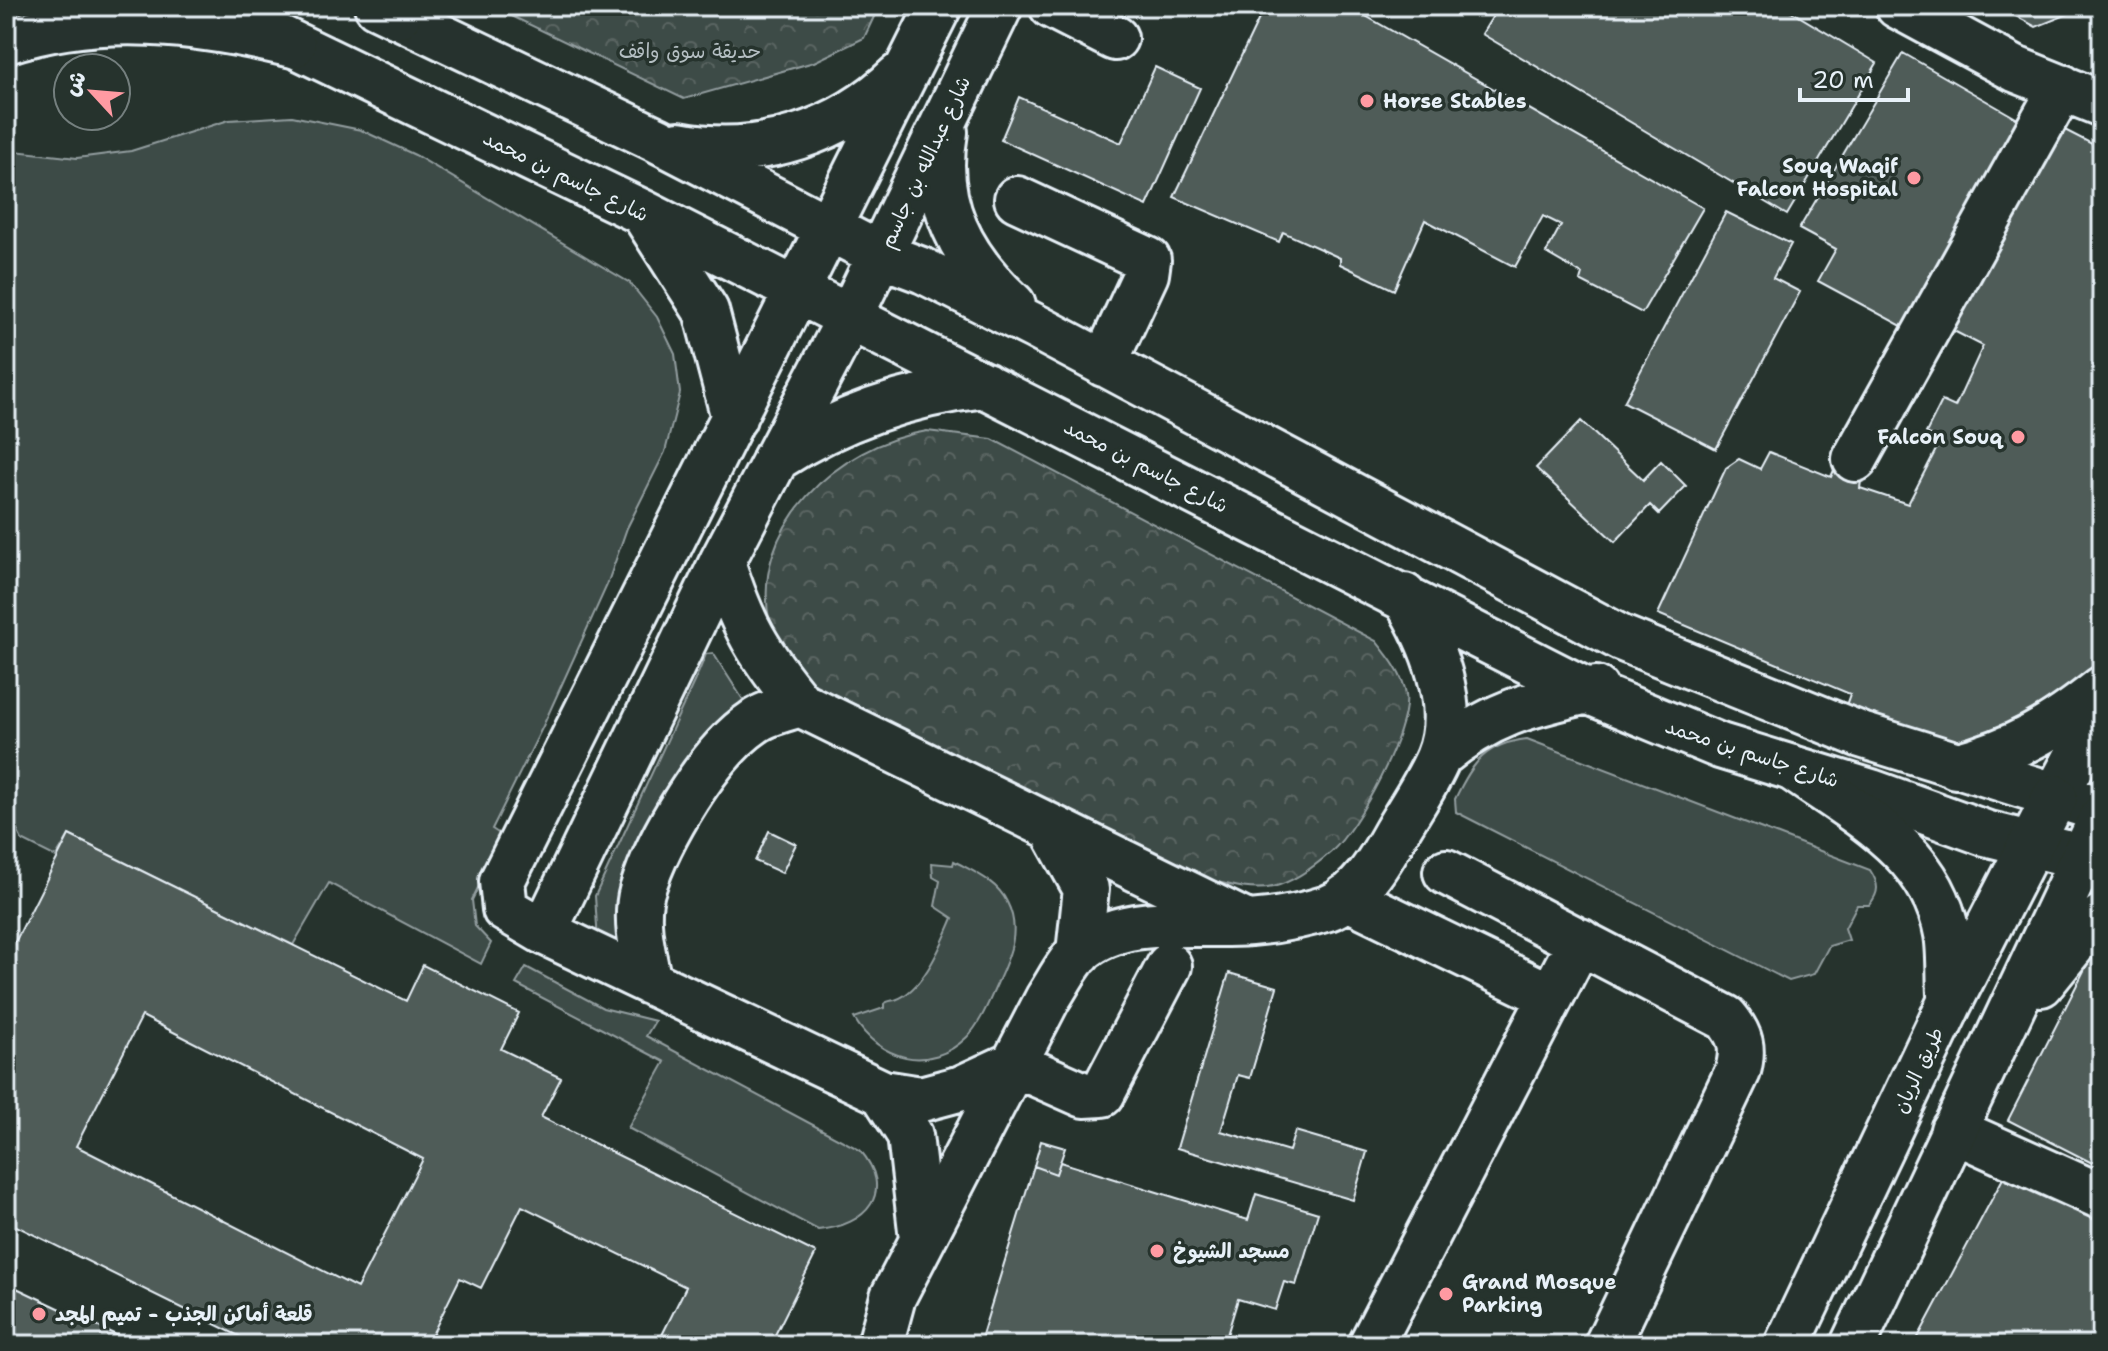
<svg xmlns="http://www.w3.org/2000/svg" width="2108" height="1351" viewBox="0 0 2108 1351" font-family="'Shantell Sans','Playpen Sans Arabic',sans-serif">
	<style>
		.grass { fill: #3e4b47; stroke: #939ea0; stroke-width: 2 }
		.park { fill: url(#park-crowns); stroke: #939ea0; stroke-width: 2 }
		.building { fill: #505c59; stroke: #e8f1f8; stroke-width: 2; fill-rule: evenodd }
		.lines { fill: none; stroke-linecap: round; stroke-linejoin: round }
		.minor-casing { stroke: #e8f1f8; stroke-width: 50 }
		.major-casing { stroke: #e8f1f8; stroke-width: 50 }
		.highway-casing { stroke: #e8f1f8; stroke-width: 50 }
		.minor { stroke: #26332d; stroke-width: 44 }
		.major { stroke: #26332d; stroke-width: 44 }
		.highway { stroke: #26332d; stroke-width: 44 }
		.poi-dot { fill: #ff9aa2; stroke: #26332d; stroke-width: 3 }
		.labels { text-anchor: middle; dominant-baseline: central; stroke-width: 7; stroke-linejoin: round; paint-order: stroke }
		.park-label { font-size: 20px; fill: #b5bfc3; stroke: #26332d }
		.poi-label { font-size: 20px; font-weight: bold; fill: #e8f1f8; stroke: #26332d; text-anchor: start }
		.street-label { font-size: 20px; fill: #e8f1f8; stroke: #26332d }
	</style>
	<defs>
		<pattern id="park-crowns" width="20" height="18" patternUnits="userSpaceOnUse" patternTransform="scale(2)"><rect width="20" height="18" fill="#3e4b47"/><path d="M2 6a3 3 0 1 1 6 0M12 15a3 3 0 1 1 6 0" fill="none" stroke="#5a6562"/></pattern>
	</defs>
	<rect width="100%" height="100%" fill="#26332d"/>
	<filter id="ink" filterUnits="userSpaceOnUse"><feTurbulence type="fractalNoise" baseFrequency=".0125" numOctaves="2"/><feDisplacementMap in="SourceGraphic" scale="16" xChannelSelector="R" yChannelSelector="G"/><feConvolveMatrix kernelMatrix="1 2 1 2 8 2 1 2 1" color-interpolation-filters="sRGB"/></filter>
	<g filter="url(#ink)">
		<path class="grass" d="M292 116 361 130 415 155 630 283 657 317 675 354 680 393 665 452 627 528 607 585 543 726 492 829 503 836 472 900 475 926 491 943 481 964 329 883 293 945 69 835 56 857 22 840 6 809V150L77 158 131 151 229 120Z
			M713 653 749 709 619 927 616 945 598 942 595 896 699 671 706 654Z
			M1527 739 1870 870C1879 884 1880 892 1869 905H1857L1845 928 1849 940 1829 946 1814 974 1789 981 1456 812 1455 799C1473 762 1485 744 1527 739Z
			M954 861C974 872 997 881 1007 902 1022 931 1009 957 997 984 989 1001 981 1023 967 1037 929 1074 879 1060 854 1018L884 1008V1004C887 1001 891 1001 895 1000 924 990 942 943 953 918L935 906 940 881 933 877 932 863 953 865Z
			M526 967 603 1008 655 1021 646 1036 860 1150C896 1192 867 1226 818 1230L628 1128 665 1062 516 984Z"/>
		<path class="park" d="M491 6H879L864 38 814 62 684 99Z
			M927 431 992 439 1376 641C1388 656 1403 674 1406 694 1411 730 1358 828 1331 852 1315 866 1293 882 1273 887 1251 892 1226 884 1206 879L811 684C795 667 776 648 770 624 748 527 838 445 927 431Z"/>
		<path class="building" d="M1265 6H1348L1703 208 1642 313 1580 281 1582 274 1546 253 1561 225 1543 216 1515 267 1425 220 1394 290 1340 264V258L1283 232 1279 242 1174 197Z
			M1499 6H1782L1877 63 1787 215 1482 34Z
			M1997 6H2088L2036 27Z
			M1903 53 2030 126 1909 330 1818 281 1836 249 1799 229Z
			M1155 67 1200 88 1147 206 1001 140 1019 97 1121 143Z
			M2055 125 2102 149V656L2099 664 2064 705 1962 744 1845 708 1850 694 1658 614 1726 468 1739 459 1760 469 1769 452 1831 477 1834 470 1861 481 1860 488 1908 504 1941 440 1926 433 1942 401 1955 407 1983 346 1942 325Z
			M1726 212 1791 244 1773 278 1800 292 1716 449 1624 402Z
			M1581 421 1643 480 1661 461 1686 486 1659 514 1650 505 1615 542 1536 468Z
			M769 831 796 844 782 873 755 861Z
			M69 835 406 1001 423 965 519 1013 501 1049 561 1078 541 1117 816 1253 770 1345H657L686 1287 522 1206 481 1288 460 1278 427 1345H257L6 1221V960ZM142 1016 423 1159 357 1288 76 1146Z
			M2096 947 2102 950V1168L2008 1120Z
			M1229 973 1277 987 1250 1078 1238 1075 1221 1131 1289 1151 1295 1131 1367 1152 1353 1200 1177 1148Z
			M1041 1141 1065 1148 1056 1174 1034 1166Z
			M1060 1162 1248 1220 1256 1194 1318 1213 1296 1285 1284 1282 1275 1310 1238 1299 1224 1345H979L1034 1166 1056 1174Z
			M2009 1167 2102 1214V1345H1914Z
			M6 1283 137 1345H6Z"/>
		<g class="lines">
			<defs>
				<path id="minor" d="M214 6 642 212 1587 691 1720 746 1871 792 1985 833 2102 862
					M377 6 656 139 881 255 924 271 1036 327 1621 638 1861 735 2102 810
					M939 6 502 881 505 909 544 932 883 1093 921 1099 962 1088 1014 1064 1084 1095 1102 1094 1169 966
					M1052 6 1115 38
					M1898 6 2015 69 2102 104
					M945 132C932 204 962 258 1013 305
					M679 144C759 160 841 132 899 76
					M1017 199 1148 260 1146 274 1104 364
					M644 214 706 311 734 418
					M775 459C840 417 908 394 985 385
					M1855 459 2062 87
					M722 562C742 625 758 653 800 704
					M1439 756C1491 712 1532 704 1596 689
					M1956 766C2017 749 2052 729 2102 689
					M2055 797 2102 710
					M1052 828 1086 889 1079 953
					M1446 872 1726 1018C1741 1036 1744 1048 1738 1071L1607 1345
					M1346 897 1536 989
					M544 932 722 562 850 317 1000 6
					M649 982C643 954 634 920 642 891 658 839 709 752 754 722 766 713 786 709 800 704L1243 921
					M883 1093 910 1135 922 1239
					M1953 1130 2102 1197
					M880 1345 893 1297 1048 998C1058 983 1067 964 1079 952 1122 912 1196 928 1250 923 1276 921 1303 916 1328 908 1360 896 1380 861 1396 832 1410 808 1427 784 1438 758 1460 705 1431 640 1404 596
					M1371 1345 1580 941"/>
				<path id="major" d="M1792 768C1855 813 1932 850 1947 934 1950 953 1949 975 1950 995
					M2041 984 2085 930 2102 917
					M1787 1345 1950 1002 2055 797
					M1853 1345 2102 817"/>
				<path id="highway" d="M389 6 398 16
					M6 41C100 10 199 22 293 45"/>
			</defs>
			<use href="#minor" class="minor-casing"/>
			<use href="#major" class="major-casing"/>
			<use href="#highway" class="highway-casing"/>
			<use href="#minor" class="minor"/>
			<use href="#major" class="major"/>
			<use href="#highway" class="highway"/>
		</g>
	</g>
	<g class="poi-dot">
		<circle cx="1367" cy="101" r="8"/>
		<circle cx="1914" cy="178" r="8"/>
		<circle cx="2018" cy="437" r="8"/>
		<circle cx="1157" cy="1251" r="8"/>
		<circle cx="1446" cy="1294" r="8"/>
		<circle cx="39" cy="1314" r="8"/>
	</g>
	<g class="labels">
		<g class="park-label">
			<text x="690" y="51">حديقة سوق واقف</text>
		</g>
		<g class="poi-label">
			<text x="1383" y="101">Horse Stables</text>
			<text x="1898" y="166" text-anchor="end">Souq Waqif<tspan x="1898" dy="23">Falcon Hospital</tspan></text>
			<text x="2002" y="437" text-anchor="end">Falcon Souq</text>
			<text x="1173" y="1251">مسجد الشيوخ</text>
			<text x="1462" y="1282">Grand Mosque<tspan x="1462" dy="23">Parking</tspan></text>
			<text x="55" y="1314">قلعة أماكن الجذب - تميم المجد</text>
		</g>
		<g class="street-label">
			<text transform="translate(925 162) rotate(-65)">شارع عبدالله بن جاسم</text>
			<text transform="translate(566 176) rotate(26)">شارع جاسم بن محمد</text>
			<text transform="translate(1146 466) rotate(27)">شارع جاسم بن محمد</text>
			<text transform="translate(1752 753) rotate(18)">شارع جاسم بن محمد</text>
			<text transform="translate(1918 1070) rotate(-65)">طريق الريان</text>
		</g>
	</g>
	<rect width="2108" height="1351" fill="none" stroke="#26332d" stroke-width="32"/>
	<rect x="16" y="16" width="2076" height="1319" fill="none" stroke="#e8f1f8" stroke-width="3" filter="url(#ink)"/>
	<g transform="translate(92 92) rotate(296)"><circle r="38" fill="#26332d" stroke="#747f7e" stroke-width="2"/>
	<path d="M0-6L14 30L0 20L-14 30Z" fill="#ff9aa2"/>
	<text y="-12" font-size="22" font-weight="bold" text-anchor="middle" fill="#e8f1f8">ش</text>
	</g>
	<path d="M1800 88v12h108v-12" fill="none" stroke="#e8f1f8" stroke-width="4"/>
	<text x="1812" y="88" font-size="24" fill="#e8f1f8" stroke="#26332d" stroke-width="6" paint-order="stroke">20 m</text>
</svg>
